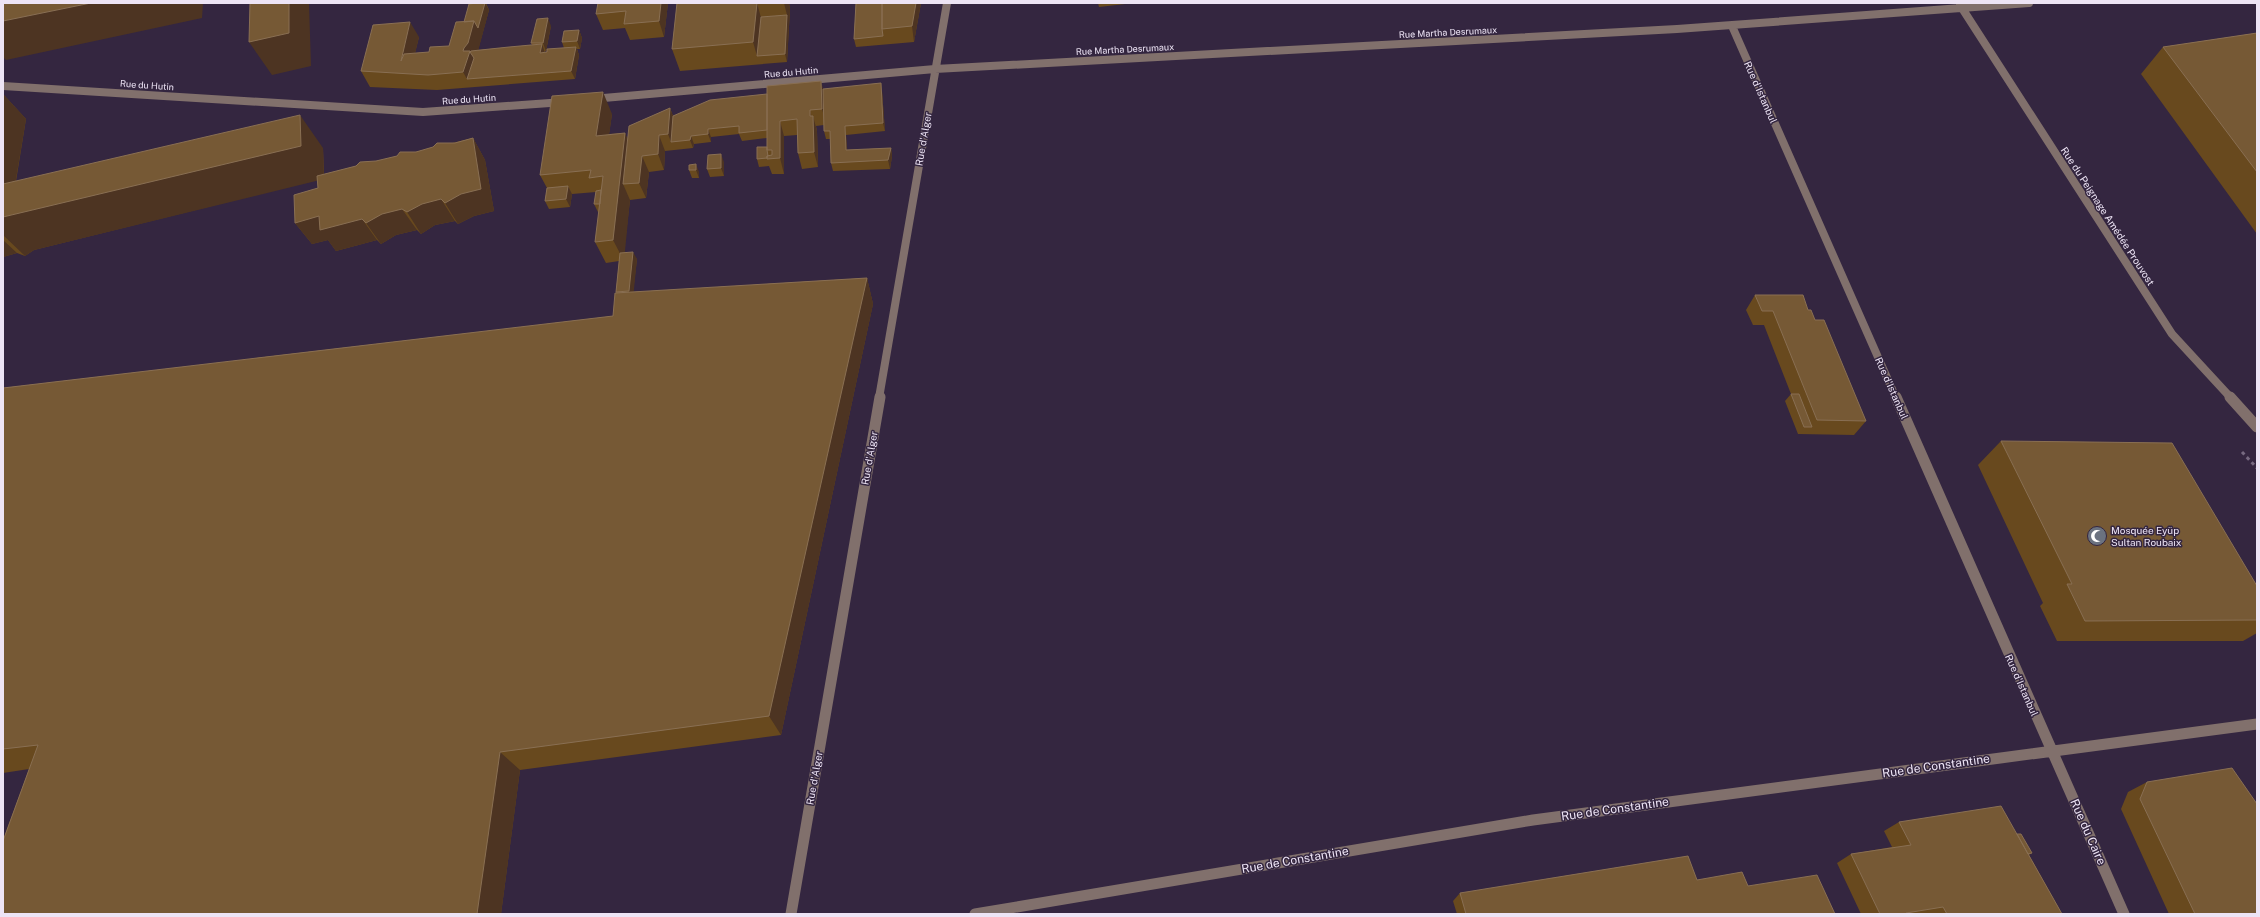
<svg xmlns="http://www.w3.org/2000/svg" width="2260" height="917" viewBox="0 0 2260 917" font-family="'Public Sans',sans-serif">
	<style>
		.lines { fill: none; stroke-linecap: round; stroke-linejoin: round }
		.path { stroke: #776a81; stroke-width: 3; stroke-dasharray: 3.5 3.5; stroke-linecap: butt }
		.minor-far1 { stroke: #81706c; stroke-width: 8 }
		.minor { stroke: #81706c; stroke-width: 11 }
		.wall { fill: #68491e }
		.shaded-wall { fill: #4d3422 }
		.building { fill: #765935; stroke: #896f53 }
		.labels { text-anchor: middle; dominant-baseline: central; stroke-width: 3; stroke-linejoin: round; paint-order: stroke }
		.far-street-label { font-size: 9px; fill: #ede4f5; stroke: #342640 }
		.street-label { font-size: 10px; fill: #ede4f5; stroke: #342640 }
		.poi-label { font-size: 10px; fill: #ede4f5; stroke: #342640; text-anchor: start }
		.near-street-label { font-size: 12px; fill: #ede4f5; stroke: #342640 }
	</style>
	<rect width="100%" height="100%" fill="#342640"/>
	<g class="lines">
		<path class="path" d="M2242 452 2257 468"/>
		<path class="minor-far1" d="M1960 5 2172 334 2231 398
			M1732 26 1896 398
			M3 86 423 112 564 102
			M592 99 935 69 1677 29 2029 3
			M879 398 947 3"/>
		<path class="minor" d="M1896 397 2124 914
			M2230 397 2257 427
			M791 914 880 397
			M975 914 1533 820 2257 724"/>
	</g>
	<path class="wall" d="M477 3H486L489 10 478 50 532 45 531 43 551 26 546 51H545V52L564 48 562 42 579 30 582 38 580 49H577L579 55 575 79 437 90 370 87 361 71 419 37 415 53 429 52 449 46Z
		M668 3 664 37 630 40 625 28 603 30 596 14Z
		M677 3H789L790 9 787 62 680 71 672 49Z
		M856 3H921L914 42 856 47 854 39Z
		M1098 3H1134L1099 7Z
		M2257 33V234L2141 74 2163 47Z
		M823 89 882 91 885 131 846 135 847 150 891 148 892 156 890 169 833 171 831 163 830 139H826L824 131V125L816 126 817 131 818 167 802 169 798 153 797 135 784 136V174H772L769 166 759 167 757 159 767 147V138L742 141 739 134 711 137V142L694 144 693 148 665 151 664 170 649 172 646 198 630 200 624 252 637 259 633 292 867 278 873 304 781 735 520 770 501 914H3L4 837 29 769 3 773V388L613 316 616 292 619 261 606 263 595 242 599 212H598L594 204 596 192 572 194 570 207 549 209 545 201 547 188 540 175 612 114 609 134 625 133 627 139 670 108 673 116Z
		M3 94 26 119 16 181 323 148 324 174 473 138 485 160 494 211 474 216 458 224 455 221 435 225 421 234 417 230 396 235 381 244 377 240 336 251 328 240 312 244 295 223 318 188 317 180 34 250 25 256 17 253 3 257Z
		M724 162V176L710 177 707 169Z
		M689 165 699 172V178H692L689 170Z
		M1755 295 1808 310 1815 320 1866 421 1854 435 1798 434 1785 401 1791 394 1764 325H1753L1746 310Z
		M2001 441 2257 586V633L2243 641H2057L2040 606 2043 603 1978 465Z
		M2147 782 2257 914H2169L2121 809 2128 792Z
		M1899 822 2017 834 2032 853 2029 855 2062 914H1861L1837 863 1851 854 1892 847 1884 831Z
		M1697 880 1748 886 1835 914H1457L1453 901 1460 893Z"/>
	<path class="shaded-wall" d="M91 3H203L202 18 6 60 3 57V21Z
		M289 3H309L311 66 272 75 249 42Z
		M485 3 489 10 476 59 467 79 463 72V51L464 48 474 21Z
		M661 3H668L664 37 659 21Z
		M757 3 763 25 757 56 753 42Z
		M784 3H789L790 9 787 62 785 54 787 15Z
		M916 3H921L914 42 912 26Z
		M548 18 551 26 546 51 543 43Z
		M410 22 419 37 410 74 401 61Z
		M579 30 582 38 580 49 577 41Z
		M542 44 545 53H540Z
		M576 47 579 55 575 79 571 71Z
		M821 81 825 97 826 124 822 109Z
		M881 83 882 91 885 131 883 123Z
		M603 92 612 114 606 157 596 136Z
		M3 94 26 119 10 215 300 115 323 148 324 179 34 250 25 256 3 235Z
		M670 108 676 124 671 142 668 134Z
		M810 110 813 124V116L817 131 818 167 814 152Z
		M780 121 784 136V174L780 158Z
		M845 126 846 135 848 158 846 150Z
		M708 129 711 137V142L708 134Z
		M625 133 634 154 623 184 630 200 624 261 613 240Z
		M659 135 665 151 664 170 658 154Z
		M691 136 694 144 693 148 690 140Z
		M473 138 485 160 494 211 474 216 458 224 445 203Z
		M891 148 892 156 890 169 888 160Z
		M721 154 724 162V176L721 168Z
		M642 156 649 172 646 198 639 183Z
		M696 164 699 172V178L696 170Z
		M568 186 572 194 570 207 566 199Z
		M441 199 455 221 435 225 421 234 407 212 422 204Z
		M402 209 417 230 396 235 381 244 366 223 382 214Z
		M319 216 362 219 377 240 336 251 328 240 312 244 295 223Z
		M3 240 17 253 3 257Z
		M633 252 637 259 633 299 629 291Z
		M867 278 873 304 781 735 769 716Z
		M500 752 520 770 501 914H477Z"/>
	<path class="building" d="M3 3H91L3 21Z
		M250 3H289V33L249 42Z
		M477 3H485L478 28 474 21 464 22 469 4Z
		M598 3H661L659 21 624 24 626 11 596 14Z
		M677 3H757L753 42 672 49Z
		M856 3H882V29L883 36 854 39Z
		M882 3H916L912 26 882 29Z
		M787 15 785 54 757 56 761 17Z
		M548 18 543 43H531L537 19Z
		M474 21 468 43 464 48 463 51H470L463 72 428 75 361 71 373 25 410 22 401 61 404 54 429 52 430 47 449 46 456 22Z
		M579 30 577 41 562 42 564 31Z
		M2257 33V172L2163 47Z
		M542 44 540 53 547 52V49L576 47 571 71 467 79 474 58 470 52 471 51 509 47Z
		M821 81 822 109 810 110V116H813L814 152 798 153 797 119 780 121V158L767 159V156L772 155V150H767V86Z
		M881 83 883 123 845 126 846 150 891 148 888 160 831 163 830 131H824L823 89Z
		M603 92 596 136 625 133 613 240 595 242 603 176 589 178 591 170 540 175 552 96Z
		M767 94V130L739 133V126L708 129V134L691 136 690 140 671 142 673 116 710 100Z
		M670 108 668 134 659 135 658 154 642 156 639 183 623 184 629 126Z
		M300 115 301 146 3 217V184Z
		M473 138 481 189 461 194 445 203 441 199 422 204 407 212 402 209 382 214 366 223 362 219 320 230 319 216 295 223 294 195 318 188 317 176 356 166 360 162 376 161 397 156 400 152H416L433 147 437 143H455Z
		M757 147H767V150L768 156H767V158L757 159Z
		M721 154V168L707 169 708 155Z
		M696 164V170H689V165Z
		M568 186 566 199 545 201 547 188Z
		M601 190 600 204H594L596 191Z
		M633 252 629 291 616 292 620 253Z
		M867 278 769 716 500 752 477 914H3V841L38 745 3 749V388L613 316 615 293Z
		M1755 295H1803L1808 310H1811L1815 320H1824L1866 421 1817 420 1773 311H1762Z
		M1791 394H1799L1812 427H1804Z
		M2001 441 2172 443 2257 586V620L2085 621 2067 584H2072Z
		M2232 768 2257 804V914H2195L2140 799 2147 782Z
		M2001 806 2062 914H1947L1943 907 1906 913 1907 914H1880L1851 854 1911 845 1899 822Z
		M2017 834H2021L2032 853 2028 854Z
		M1688 856 1697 880 1742 872 1748 886 1817 875 1835 914H1466L1460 893Z"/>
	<defs>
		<symbol id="mosque-disc" viewBox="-11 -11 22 22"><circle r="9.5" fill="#6b7280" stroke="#342640"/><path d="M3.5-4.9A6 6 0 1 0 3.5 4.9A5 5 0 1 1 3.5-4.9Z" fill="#fff"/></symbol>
	</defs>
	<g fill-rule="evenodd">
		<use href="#mosque-disc" x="2086" y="525" width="22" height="22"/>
	</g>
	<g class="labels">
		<g class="far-street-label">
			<text transform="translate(1448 32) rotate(-3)">Rue Martha Desrumaux</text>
			<text transform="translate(1125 49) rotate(-3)">Rue Martha Desrumaux</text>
			<text transform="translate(791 72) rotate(-5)">Rue du Hutin</text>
			<text transform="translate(147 85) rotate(4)">Rue du Hutin</text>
			<text transform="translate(469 99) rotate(-4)">Rue du Hutin</text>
		</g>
		<g class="street-label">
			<text transform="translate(1761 92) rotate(66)">Rue d'Istanbul</text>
			<text transform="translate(923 139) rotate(-80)">Rue d'Alger</text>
			<text transform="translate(2108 216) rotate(57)">Rue du Peignage Amédée Prouvost</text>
			<text transform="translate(1892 388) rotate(66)">Rue d'Istanbul</text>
			<text transform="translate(869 458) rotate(-80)">Rue d'Alger</text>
			<text transform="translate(2022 685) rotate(66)">Rue d'Istanbul</text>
			<text transform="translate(814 778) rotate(-80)">Rue d'Alger</text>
		</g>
		<g class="poi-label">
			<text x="2111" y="530">Mosquée Eyüp<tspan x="2111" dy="12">Sultan Roubaix</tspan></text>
		</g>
		<g class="near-street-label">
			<text transform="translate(1936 766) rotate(-8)">Rue de Constantine</text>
			<text transform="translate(1615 809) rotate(-8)">Rue de Constantine</text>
			<text transform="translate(2088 832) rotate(66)">Rue du Caire</text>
			<text transform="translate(1295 860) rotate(-10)">Rue de Constantine</text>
		</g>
	</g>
	<rect width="2260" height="917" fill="none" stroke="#ede4f5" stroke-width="8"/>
</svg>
